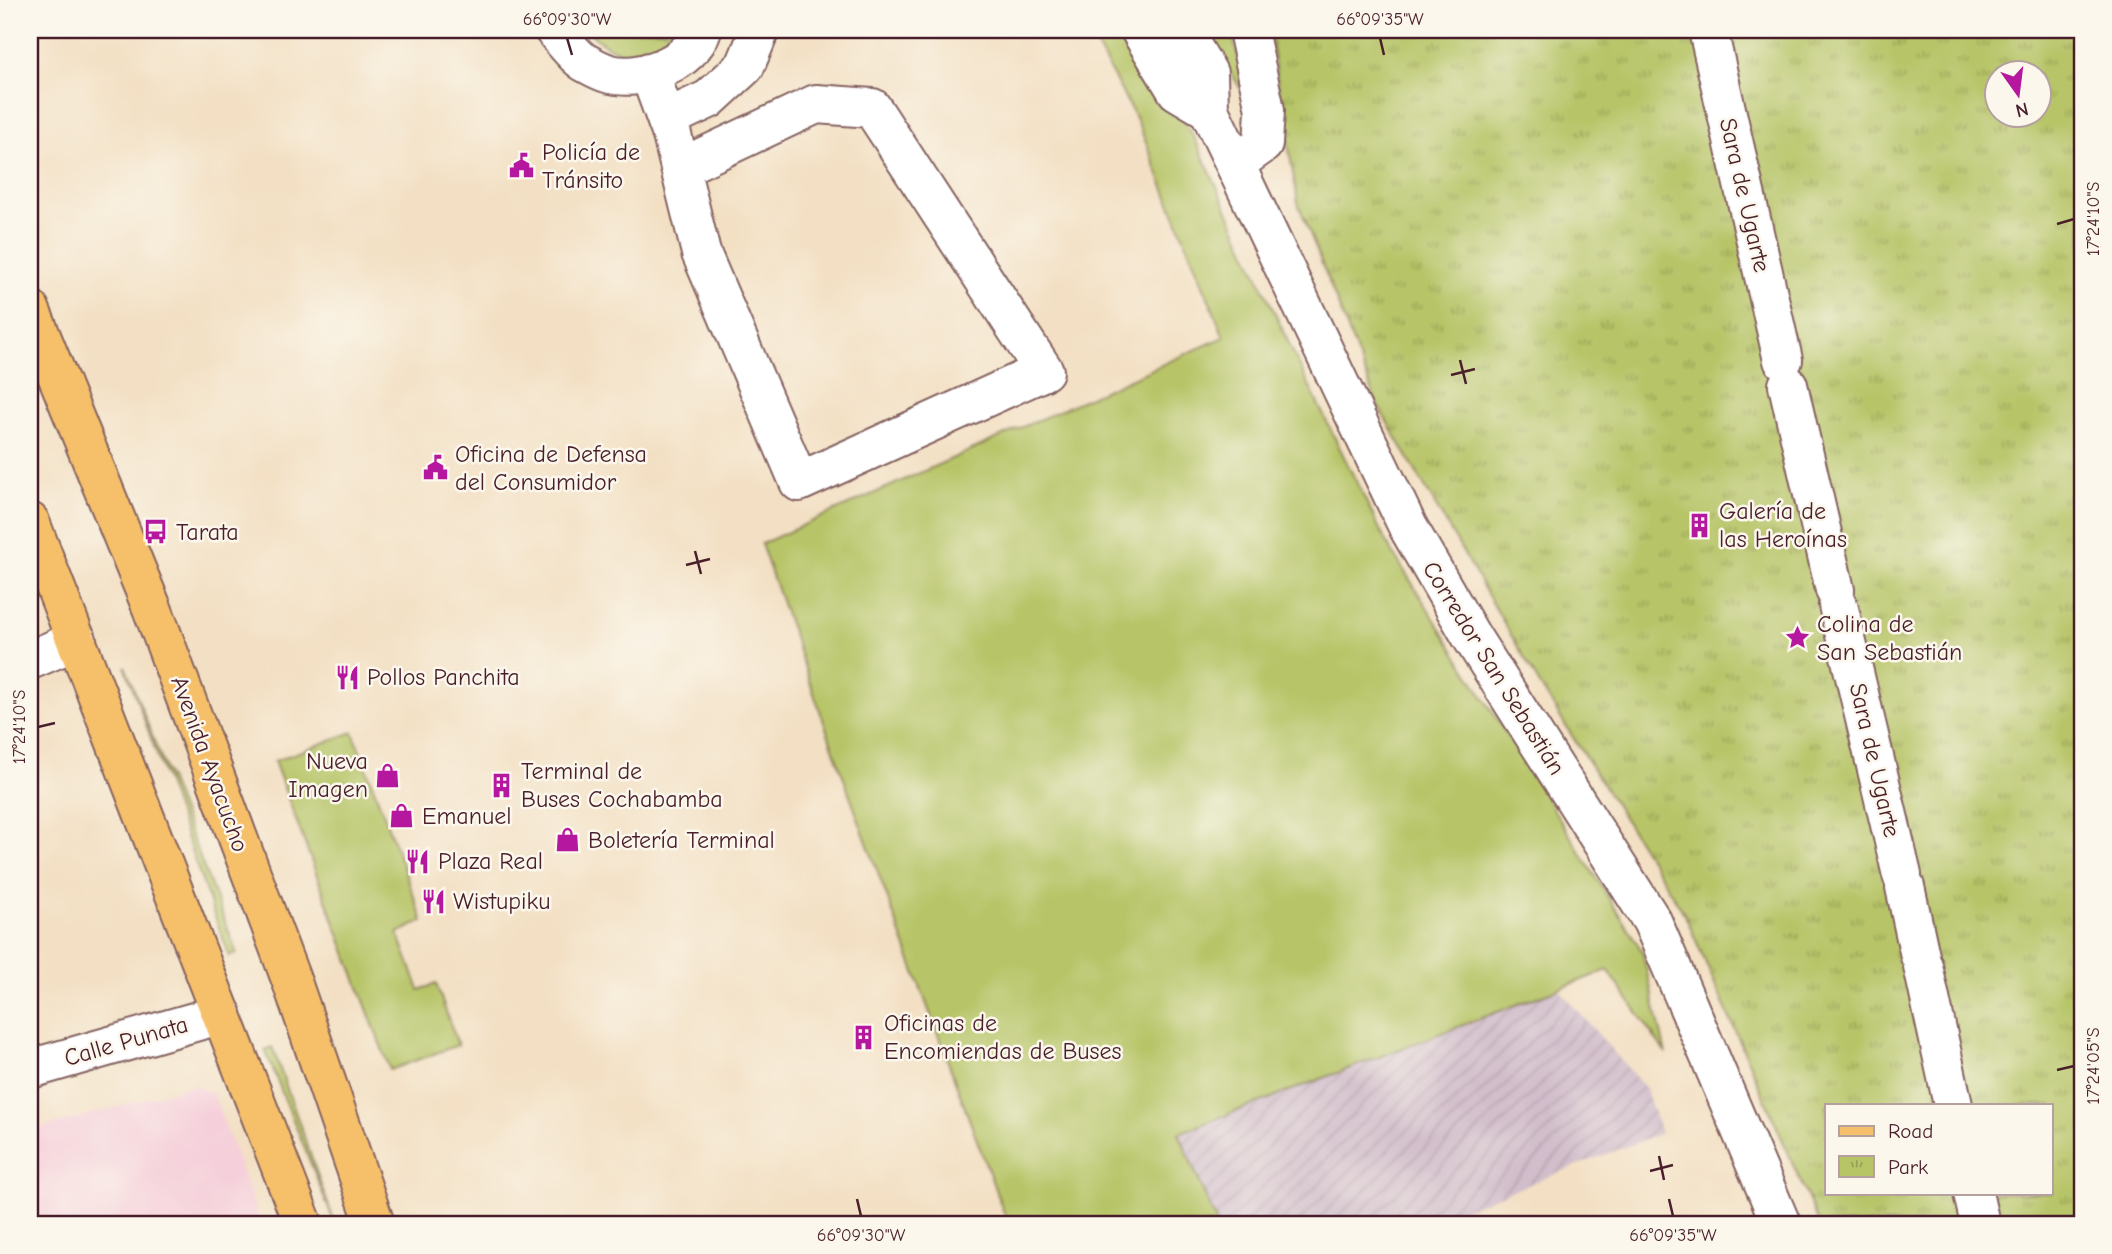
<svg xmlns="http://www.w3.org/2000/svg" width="2112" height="1254" viewBox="0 0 2112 1254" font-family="'Comic Neue',sans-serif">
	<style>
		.built { fill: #f5cfda }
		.industrial { fill: url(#industrial-furrows) }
		.grass { fill: #b7c567; stroke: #807249; stroke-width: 2 }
		.park { fill: url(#park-tufts); stroke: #807249; stroke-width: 2; fill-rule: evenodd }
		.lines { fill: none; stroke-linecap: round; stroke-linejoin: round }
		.minor-casing { stroke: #856361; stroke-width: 42 }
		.major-casing { stroke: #856361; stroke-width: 42 }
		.minor { stroke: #fff; stroke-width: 38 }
		.major { stroke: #f6c06b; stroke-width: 38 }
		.ticks { fill: none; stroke: #4a1f2b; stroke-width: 2.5 }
		.labels { text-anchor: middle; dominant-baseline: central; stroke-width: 5; stroke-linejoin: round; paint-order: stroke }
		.poi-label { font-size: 24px; fill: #4a1f2b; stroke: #fbf7ec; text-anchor: start }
		.street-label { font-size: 24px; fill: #4a1f2b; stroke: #fbf7ec }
		.neatline { fill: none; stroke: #4a1f2b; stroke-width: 2.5 }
		.ticks-label { font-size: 18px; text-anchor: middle; fill: #4a1f2b }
	</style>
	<defs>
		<pattern id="industrial-furrows" width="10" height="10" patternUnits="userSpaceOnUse" patternTransform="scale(1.75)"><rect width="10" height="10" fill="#d1bdcb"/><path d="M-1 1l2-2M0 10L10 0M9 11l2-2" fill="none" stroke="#b5a2ae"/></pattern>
		<pattern id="park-tufts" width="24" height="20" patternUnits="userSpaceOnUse" patternTransform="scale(1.75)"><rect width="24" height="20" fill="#b7c567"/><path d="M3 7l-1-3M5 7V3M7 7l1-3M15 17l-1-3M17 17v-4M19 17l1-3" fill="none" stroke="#979f55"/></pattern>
	</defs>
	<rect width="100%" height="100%" fill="#fbf7ec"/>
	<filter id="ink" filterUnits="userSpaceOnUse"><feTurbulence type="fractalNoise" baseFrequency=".0143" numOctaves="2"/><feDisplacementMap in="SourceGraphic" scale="14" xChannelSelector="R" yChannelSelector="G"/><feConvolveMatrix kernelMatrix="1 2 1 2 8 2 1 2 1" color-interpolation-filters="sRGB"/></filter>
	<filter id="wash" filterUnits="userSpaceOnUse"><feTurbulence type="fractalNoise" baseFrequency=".00686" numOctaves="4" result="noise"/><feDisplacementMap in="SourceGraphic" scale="28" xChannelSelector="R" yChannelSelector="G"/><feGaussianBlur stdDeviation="1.57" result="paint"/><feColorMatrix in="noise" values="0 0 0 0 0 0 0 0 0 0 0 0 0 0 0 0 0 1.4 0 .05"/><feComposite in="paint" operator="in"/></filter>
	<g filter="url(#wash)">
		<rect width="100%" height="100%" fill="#f3e0c4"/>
		<path class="built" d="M195 1085 214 1095 261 1224H30V1131Z"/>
		<path class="industrial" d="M1559 989 1645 1088 1661 1133 1426 1224H1217L1179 1133Z"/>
		<path class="grass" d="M587 30H680C670 47 638 60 620 52 607 48 596 39 587 30Z
			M1088 30H1126L1194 137 1296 359 1385 540 1642 951 1666 1054 1608 970 1179 1133 1217 1224H1008L859 821 761 544 1224 337 1136 118Z
			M1203 30H1232L1246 97Z
			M125 666 237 953 229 956Z
			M353 732 423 921 398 933 419 990 436 984 458 1045 390 1070 274 761Z
			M272 1047 275 1055 335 1224 265 1050Z"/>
		<path class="park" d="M1269 30H2082V1224H1819L1685 915 1540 685 1378 406 1298 203ZM1996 74H2038V116H1996ZM1827 1105H2051V1193H1827Z"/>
	</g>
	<g filter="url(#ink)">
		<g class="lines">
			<defs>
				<path id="minor" d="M554 30C563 40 573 55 584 62 591 66 602 72 610 74 642 82 691 63 702 30
					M1140 30 1177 91 1209 110
					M1182 30 1208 73 1209 110 1408 527 1471 636 1652 921 1781 1224
					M1708 30 1783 360
					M649 72 672 135 701 253 799 482 1044 371 872 108 816 104 680 168
					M666 119 709 99 745 66 760 30
					M1235 164 1263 144 1265 110 1248 30
					M1788 385 1835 590
					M1838 605 1902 875
					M30 660 77 640
					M1905 887 1920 956
					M1923 966 1953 1105
					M30 1069 222 1014
					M1973 1193 1980 1224"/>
				<path id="major" d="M30 309 152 608 293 985 375 1224
					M30 522 303 1224"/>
			</defs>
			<use href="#minor" class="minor-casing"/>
			<use href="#major" class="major-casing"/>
			<use href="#minor" class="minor"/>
			<use href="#major" class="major"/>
		</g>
	</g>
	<path class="ticks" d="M567 38 572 55M1380 38 1384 55M2057 224 2074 219M1460 360 1466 384M1451 375 1475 369M695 551 701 574M686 565 710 559M38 727 55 723M2057 1070 2074 1066M1659 1156 1664 1180M1650 1171 1673 1165M857 1199 861 1216M1669 1199 1673 1216"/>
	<defs>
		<symbol id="civic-bare" viewBox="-9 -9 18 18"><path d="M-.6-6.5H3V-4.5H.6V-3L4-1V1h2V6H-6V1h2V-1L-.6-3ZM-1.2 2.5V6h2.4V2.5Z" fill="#b5179e" stroke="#fbf7ec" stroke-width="2.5" paint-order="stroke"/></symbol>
		<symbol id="building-bare" viewBox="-9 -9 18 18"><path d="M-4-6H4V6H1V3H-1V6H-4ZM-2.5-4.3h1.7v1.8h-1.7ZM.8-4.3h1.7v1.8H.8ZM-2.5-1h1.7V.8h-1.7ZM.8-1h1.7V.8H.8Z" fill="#b5179e" stroke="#fbf7ec" stroke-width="2.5" paint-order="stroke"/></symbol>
		<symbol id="bus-bare" viewBox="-9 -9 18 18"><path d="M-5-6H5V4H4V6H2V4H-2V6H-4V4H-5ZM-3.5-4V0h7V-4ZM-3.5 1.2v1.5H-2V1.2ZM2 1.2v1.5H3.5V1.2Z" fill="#b5179e" stroke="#fbf7ec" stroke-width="2.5" paint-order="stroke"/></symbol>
		<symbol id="sight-bare" viewBox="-9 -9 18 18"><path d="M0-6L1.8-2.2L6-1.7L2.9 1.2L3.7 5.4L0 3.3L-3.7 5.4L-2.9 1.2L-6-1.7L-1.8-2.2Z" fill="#b5179e" stroke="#fbf7ec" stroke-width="2.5" paint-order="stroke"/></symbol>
		<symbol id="restaurant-bare" viewBox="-9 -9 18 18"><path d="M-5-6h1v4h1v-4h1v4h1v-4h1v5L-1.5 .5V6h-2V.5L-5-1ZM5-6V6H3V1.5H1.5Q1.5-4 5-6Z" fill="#b5179e" stroke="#fbf7ec" stroke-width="2.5" paint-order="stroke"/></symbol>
		<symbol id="shop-bare" viewBox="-9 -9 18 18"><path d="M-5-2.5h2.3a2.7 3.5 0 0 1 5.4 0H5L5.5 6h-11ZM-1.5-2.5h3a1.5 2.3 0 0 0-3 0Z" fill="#b5179e" stroke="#fbf7ec" stroke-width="2.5" paint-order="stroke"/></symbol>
	</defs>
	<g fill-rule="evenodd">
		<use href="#civic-bare" x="504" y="148" width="35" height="35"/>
		<use href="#civic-bare" x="418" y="450" width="35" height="35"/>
		<use href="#building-bare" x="1682" y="508" width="35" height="35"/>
		<use href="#bus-bare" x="138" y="514" width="35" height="35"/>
		<use href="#sight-bare" x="1780" y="620" width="35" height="35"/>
		<use href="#restaurant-bare" x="330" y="660" width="35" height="35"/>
		<use href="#shop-bare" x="370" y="758" width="35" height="35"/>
		<use href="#building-bare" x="484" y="768" width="35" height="35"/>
		<use href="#shop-bare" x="384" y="798" width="35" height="35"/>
		<use href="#shop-bare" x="550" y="822" width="35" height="35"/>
		<use href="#restaurant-bare" x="400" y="844" width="35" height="35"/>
		<use href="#restaurant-bare" x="416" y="884" width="35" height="35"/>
		<use href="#building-bare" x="846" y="1020" width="35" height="35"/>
	</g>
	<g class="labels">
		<g class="poi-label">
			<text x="542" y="152">Policía de<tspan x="542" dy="28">Tránsito</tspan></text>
			<text x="455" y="454">Oficina de Defensa<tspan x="455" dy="28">del Consumidor</tspan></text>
			<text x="1719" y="511">Galería de<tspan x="1719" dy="28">las Heroínas</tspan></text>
			<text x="176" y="532">Tarata</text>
			<text x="1817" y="624">Colina de<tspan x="1817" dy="28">San Sebastián</tspan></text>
			<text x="367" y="677">Pollos Panchita</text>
			<text x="368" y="761" text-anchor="end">Nueva<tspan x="368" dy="28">Imagen</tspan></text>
			<text x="521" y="771">Terminal de<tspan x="521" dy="28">Buses Cochabamba</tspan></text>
			<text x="422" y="816">Emanuel</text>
			<text x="588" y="840">Boletería Terminal</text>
			<text x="438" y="861">Plaza Real</text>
			<text x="453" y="901">Wistupiku</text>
			<text x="884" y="1023">Oficinas de<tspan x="884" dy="28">Encomiendas de Buses</tspan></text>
		</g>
		<g class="street-label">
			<text transform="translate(1745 195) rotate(77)">Sara de Ugarte</text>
			<text transform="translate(1494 668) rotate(58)">Corredor San Sebastián</text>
			<text transform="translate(1875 760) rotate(77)">Sara de Ugarte</text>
			<text transform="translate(210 764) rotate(70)">Avenida Ayacucho</text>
			<text transform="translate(126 1041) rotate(-16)">Calle Punata</text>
		</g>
	</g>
	<rect width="2112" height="1254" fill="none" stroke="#fbf7ec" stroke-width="77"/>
	<rect x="1825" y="1104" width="228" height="91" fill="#fbf7ec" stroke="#b4a19f" stroke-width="2"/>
	<rect x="1839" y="1126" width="35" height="10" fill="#f6c06b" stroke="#b4a19f" stroke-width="2"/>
	<text x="1888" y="1138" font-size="21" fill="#4a1f2b">Road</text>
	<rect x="1839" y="1156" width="35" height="21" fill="url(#park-tufts)" stroke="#b4a19f" stroke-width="2"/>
	<text x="1888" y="1174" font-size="21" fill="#4a1f2b">Park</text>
	<g transform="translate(2018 94) rotate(166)"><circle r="33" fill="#fbf7ec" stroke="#b4a19f" stroke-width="2"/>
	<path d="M0-5L12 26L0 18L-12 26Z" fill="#b5179e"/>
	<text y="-10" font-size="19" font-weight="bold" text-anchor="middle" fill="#4a1f2b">N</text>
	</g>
	<rect x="38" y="38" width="2036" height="1178" class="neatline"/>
	<g class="ticks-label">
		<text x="567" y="25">66°09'30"W</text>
		<text x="1380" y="25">66°09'35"W</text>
		<text transform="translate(2093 219) rotate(-90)" y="6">17°24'10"S</text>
		<text transform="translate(19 727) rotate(-90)" y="6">17°24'10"S</text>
		<text transform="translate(2093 1066) rotate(-90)" y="6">17°24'05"S</text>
		<text x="861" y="1241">66°09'30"W</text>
		<text x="1673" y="1241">66°09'35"W</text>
	</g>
</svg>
